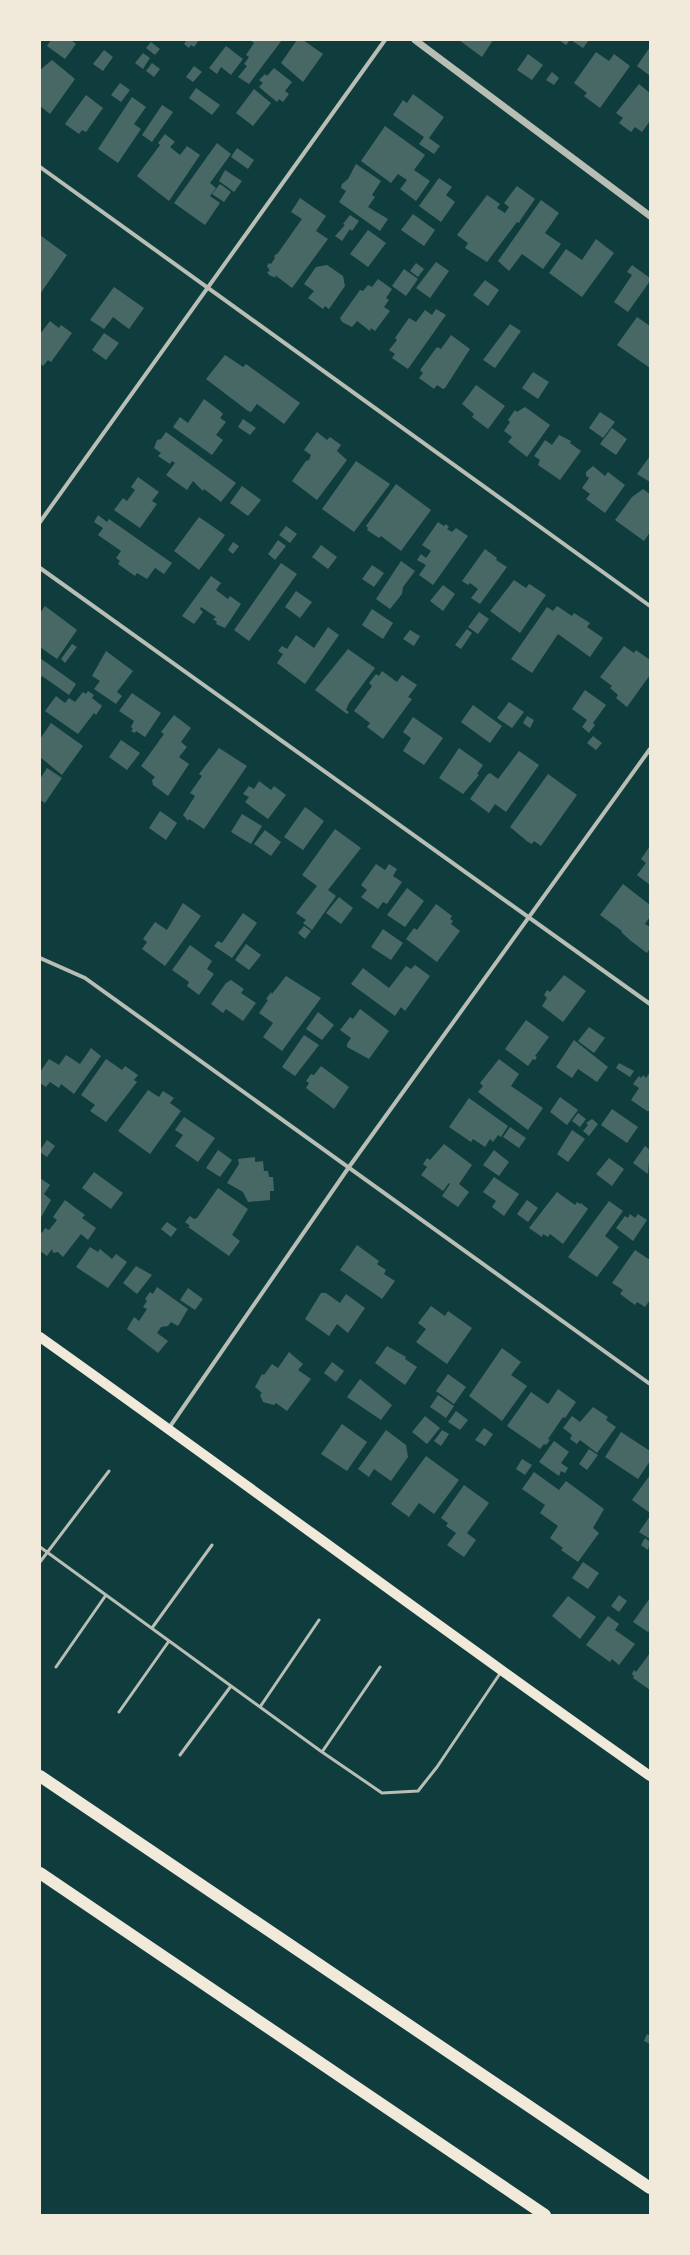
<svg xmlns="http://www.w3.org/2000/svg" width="690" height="2255" viewBox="0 0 690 2255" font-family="'Public Sans',sans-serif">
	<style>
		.building { fill: #486865 }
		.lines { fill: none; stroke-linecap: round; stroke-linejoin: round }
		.service { stroke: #b8beb3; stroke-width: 3 }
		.minor { stroke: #b8beb3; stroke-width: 4 }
		.tertiary { stroke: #b8beb3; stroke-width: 7 }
		.primary { stroke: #f1e9da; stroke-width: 10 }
		.motorway { stroke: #f1e9da; stroke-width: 12 }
	</style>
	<rect width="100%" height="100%" fill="#0f3d3e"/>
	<path class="building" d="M51 40H71L76 44 65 59 47 46Z
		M185 40H199L194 47 191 45 189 48 184 44 186 41Z
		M250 40H282L249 84 238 77 247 66 244 64 249 57 246 55 254 43Z
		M297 40H303L323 54 303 82 281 63Z
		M459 40H493L482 57Z
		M559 40H570L566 45Z
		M571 40H589L583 48Z
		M151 42 160 49 155 55 146 48Z
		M226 46 243 59 231 75 221 67 217 74 209 68Z
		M650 47V74L649 75 637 66Z
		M104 50 113 57 103 71 93 64Z
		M596 52 609 61 614 54 630 66 600 108 584 96 587 93 574 83Z
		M143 53 150 58 143 69 135 63Z
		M528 54 543 65 532 80 517 70Z
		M52 60 75 79 50 114 40 106V70Z
		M152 63 160 69 154 77 146 71Z
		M194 66 202 72 193 82 186 77Z
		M274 68 292 82 285 91 289 94 283 102 279 99 277 102 259 87 263 83 259 80 265 74 267 76Z
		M552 72 559 78 554 85 546 80Z
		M120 83 130 90 121 102 111 95Z
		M639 84 650 93V121L642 132 635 127 631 132 619 123 623 118 616 113Z
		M196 88 220 105 212 115 189 98Z
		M254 89 271 103 253 126 236 113Z
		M413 94 444 117 429 138 440 146 434 154 419 144 424 137 393 115 403 100 407 103Z
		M86 95 103 108 86 132 82 130 79 134 65 124Z
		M132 97 146 107 134 124 141 129 118 163 98 149Z
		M162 105 173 112 152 142 142 135Z
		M385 126 425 155 414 170 430 181 416 201 400 189 407 180 398 174 391 183 361 161Z
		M165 134 175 142 170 147 180 155 187 146 200 155 169 201 137 176 160 145 158 143Z
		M217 143 231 154 210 183 216 188 210 196 220 203 205 225 174 203Z
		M237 148 254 160 248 169 231 157Z
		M356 164 381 181 372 195 375 197 368 207 388 219 380 231 339 202 346 191 341 188 342 184 348 179Z
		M225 170 242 181 234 192 219 181Z
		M439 178 452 187 446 195 455 202 441 222 419 206Z
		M220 184 231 192 224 202 212 194Z
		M517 186 535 199 521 219 519 223 517 222 487 262 465 248 468 243 457 235 487 195 500 204 497 208 505 213 509 207 504 203Z
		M300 198 326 216 316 231 328 239 292 288 275 275 276 278 269 275 267 272 270 271 267 266 269 263 271 264 275 258 274 256 278 253 302 219 291 212Z
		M541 200 559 213 545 233 561 244 543 269 522 254 509 271 498 261Z
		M413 214 435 230 424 246 401 230Z
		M350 215 359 221 352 231 350 229 342 241 335 236 345 225 343 224Z
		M368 230 386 243 368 267 350 254Z
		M40 235 67 255 40 294Z
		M596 239 614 253 582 297 549 273 566 249 582 260Z
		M436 262 449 271 430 298 416 288Z
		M416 263 424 269 418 277 410 271Z
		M327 265 343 276 345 286 329 309 325 306 323 309 308 298 314 291 304 284 316 267Z
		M632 265 650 278V281L628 312 614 302 632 275 627 272Z
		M404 269 418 279 406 296 392 286Z
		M378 279 392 289 386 298 389 300 384 307 390 311 375 331 371 328 370 331 357 321 352 327 342 322 340 318 360 290 363 291 368 285 372 287Z
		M485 280 499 290 488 306 473 295Z
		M114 287 144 308 129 329 113 317 104 329 90 320Z
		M436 309 446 315 408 369 392 358 395 354 389 350 397 340 395 338 409 318 416 322 425 310 432 315Z
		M637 317 650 326V368L617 345Z
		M50 321 59 328 61 325 72 333 51 362 48 360 43 366 40 363V334Z
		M510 324 521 331 495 368 483 360Z
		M104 333 119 343 106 360 92 350Z
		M451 335 470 349 445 388 443 389 437 385 434 389 419 378 423 373 420 370 437 347 441 349Z
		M225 355 243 367 246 364 300 403 284 424 257 404 251 412 248 411 206 379Z
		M533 372 549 382 538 399 522 388Z
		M476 385 505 406 488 429 472 417 474 414 462 404Z
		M204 399 220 411 223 414 220 418 226 422 216 435 223 440 212 455 173 427 180 417 188 423Z
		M525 407 550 425 527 457 508 442 512 437 504 431 510 422 508 420 515 410 517 412Z
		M600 412 615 422 603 438 589 428Z
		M243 419 256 428 250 435 238 427Z
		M612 428 627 439 616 455 600 444Z
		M166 432 236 483 221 502 204 489 203 491 193 481 187 490 166 475 175 463 172 461 170 464 158 456 161 453 154 448 157 440 161 439Z
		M317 432 327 440 330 437 341 445 337 451 347 460 317 500 292 481 306 461 309 460 311 455 304 450Z
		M559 435 571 441 570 443 581 451 560 480 538 465 540 460 534 456 545 440 552 445Z
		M650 456V482L637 474Z
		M356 461 390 484 354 532 322 509Z
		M593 466 605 476 608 472 625 485 605 513 586 499 590 494 582 488 589 478 586 476V472Z
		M138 477 159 492 152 501 157 504 140 528 114 510 123 498 127 501 135 490 131 487Z
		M396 484 431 510 401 551 381 536 379 538 367 530 368 528 366 526Z
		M242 486 261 500 248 516 230 503Z
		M643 489 650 494V532L644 541 615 520 632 497Z
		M98 515 107 522 109 519 172 563 164 574 155 568 147 579 137 573 135 576 118 564 120 561 116 558 121 551 98 535 103 528 94 522Z
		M199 517 225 535 199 570 174 551Z
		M438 522 444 526 446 524 449 527 447 529 452 532 456 528 468 536 433 585 419 575 426 565 417 560 421 554 426 558 431 551 422 545Z
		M286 526 297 534 290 543 279 535Z
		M278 540 286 546 275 560 268 554Z
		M233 542 239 546 233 554 228 550Z
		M321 545 337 557 328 569 312 557Z
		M485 549 497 558 496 560 507 567 480 604 471 598 478 589 470 583 468 585 462 581Z
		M401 561 415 571 403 587 402 594 390 609 376 599Z
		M281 563 297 574 249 641 234 630Z
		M372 565 384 573 374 587 362 579Z
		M211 576 221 583 216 590 228 599 230 596 241 604 225 628 216 624 217 622 213 619 216 617 201 607 200 609 203 612 194 624 182 616Z
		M514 580 526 588 529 584 531 585 546 595 520 633 490 611Z
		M443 585 455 594 443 611 430 601Z
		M296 591 312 602 300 618 285 607Z
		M45 606 77 630 57 659 40 647V613Z
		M557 606 572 616 574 613 590 623 587 627 603 638 590 657 558 634 532 673 511 659 547 607 553 611Z
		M372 609 393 623 383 639 362 625Z
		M479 612 489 619 478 634 468 627Z
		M328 627 339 635 305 684 277 663 283 654 278 651 282 646 287 649 296 635 314 648Z
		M467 629 472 633 461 649 455 645Z
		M410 630 420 636 414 646 403 639Z
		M72 644 77 647 65 663 61 659Z
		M624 646 634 653 636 650 650 660V675L627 707 616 698 618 695 610 688 612 686 600 677Z
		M348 649 375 668 349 703 346 710 349 712 347 714 315 690Z
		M106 651 133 671 117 692 122 696 116 704 94 689 100 681 92 676Z
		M40 658 76 684 69 695 42 676 40 679Z
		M382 671 397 682 402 675 417 685 408 697 412 699 383 739 367 727 370 723 354 711 372 686 369 683 376 674 379 676Z
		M585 690 606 705 593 723 595 725 589 733 582 727 587 720 572 709Z
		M88 691 94 695 92 698 102 706 96 715 94 713 78 734 45 711 56 696 65 703 69 698 75 702 83 692 86 694Z
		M132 693 161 713 145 737 136 731 135 733 131 731 133 729 131 727 134 721 119 711Z
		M509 702 524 712 512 728 497 718Z
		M473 705 502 726 490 743 461 722Z
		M174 715 191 728 181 742 187 747 179 757 189 764 168 796 153 785 152 780 155 777 141 766 164 734 161 732Z
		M527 716 534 720 530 728 523 723Z
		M413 717 443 738 424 765 403 751 411 738 403 732Z
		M51 723 83 746 62 775 40 757V739Z
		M593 736 602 743 596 750 587 743Z
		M121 740 140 753 127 770 109 757Z
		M219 748 247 766 204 829 189 819 188 821 183 815 195 796 190 793 202 776 199 774Z
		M459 748 483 765 477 774 479 775 463 794 439 778Z
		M519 751 539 765 506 812 495 804 489 813 470 799 487 775 490 773 498 779Z
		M47 768 62 778 45 803 40 800V779Z
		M548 774 577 795 541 846 534 841 532 844 528 842 510 827Z
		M259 781 271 790 274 786 286 795 268 819 245 802 249 797 243 794 249 786 254 789Z
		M305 807 324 821 303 850 284 837Z
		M160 811 177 823 166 840 149 828Z
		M242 814 262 826 251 844 231 832Z
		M335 829 361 848 328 890 336 896 312 930 303 923 306 920 296 913 317 886 302 875Z
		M265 830 281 842 271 856 254 844Z
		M650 846V885L637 875 646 863 641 859Z
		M376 864 385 870 389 864 397 869 393 876 402 882 387 904 383 902 378 909 361 897 367 890 361 885Z
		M623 884 650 905V917L645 924 650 927V948L647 953 631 941 621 932 622 931 600 915Z
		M407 888 424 901 405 927 387 915Z
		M339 897 353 908 341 924 326 913Z
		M183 903 201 916 165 966 142 949 147 942 143 939 155 922 167 930Z
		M436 904 452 916 450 919 453 921 451 924 460 931 437 962 406 939 414 928 417 930Z
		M243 913 257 923 232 958 214 946 218 941 222 943Z
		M304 926 311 931 305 939 298 933Z
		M383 929 403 943 391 960 371 947Z
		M246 944 261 955 249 970 235 960Z
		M190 945 212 961 207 969 214 974 199 995 187 986 189 982 172 970Z
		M415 965 430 976 405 1011 401 1007 395 1016 351 984 363 968 389 988 406 966 411 969Z
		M564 975 586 991 563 1022 542 1006 547 998 544 995 547 990 550 992Z
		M286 976 321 998 282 1051 263 1037 273 1023 259 1013 268 1000 266 999 271 992 272 994Z
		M231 980 244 989 241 993 256 1003 243 1021 226 1009 223 1013 211 1004 226 983Z
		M360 1009 389 1031 369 1059 347 1047V1044L351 1038 340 1030 350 1017 353 1019Z
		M318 1012 334 1025 322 1040 306 1029Z
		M526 1020 549 1037 535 1056 537 1057 535 1060 533 1059 528 1066 505 1049Z
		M589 1027 605 1038 594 1053 578 1041Z
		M304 1035 319 1045 295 1076 282 1067Z
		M574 1040 608 1067 597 1082 578 1069 572 1078 556 1067Z
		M91 1048 101 1056 74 1094 61 1084 59 1088 50 1082 46 1087 40 1083V1072L49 1059 59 1065 66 1055 80 1064Z
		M106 1059 122 1070 125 1066 138 1075 134 1080 137 1082 106 1122 90 1111 95 1105 81 1095Z
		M499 1059 519 1074 511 1086 543 1108 528 1130 478 1092 483 1086 480 1083Z
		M619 1063 634 1071 630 1077 616 1068Z
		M321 1066 349 1087 334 1109 306 1088 309 1083 306 1081 311 1074 314 1075Z
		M650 1072V1111H647L631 1100 639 1088 633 1084 639 1076 641 1078 643 1075 646 1078Z
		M148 1090 159 1097 163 1091 174 1098 170 1103 181 1111 150 1154 118 1131Z
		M560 1097 578 1110 567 1125 550 1112Z
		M469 1098 508 1126 501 1137 498 1135 493 1142 490 1139 485 1147 473 1139 471 1142 449 1127Z
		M612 1109 638 1127 627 1143 601 1125Z
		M578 1113 586 1119 580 1127 572 1121Z
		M184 1117 215 1138 198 1162 175 1146 183 1135 175 1130Z
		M592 1119 598 1124 589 1136 583 1131 588 1125 586 1123Z
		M510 1127 526 1138 519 1148 503 1137Z
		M572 1130 585 1139 568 1162 557 1154Z
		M47 1140 55 1146 47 1157 40 1152V1150Z
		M444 1144 472 1165 459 1184 469 1192 458 1207 442 1196 450 1184 449 1183 443 1191 421 1175 427 1167 423 1164 427 1158 430 1160Z
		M645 1146 650 1150 648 1174 633 1163Z
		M218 1150 232 1160 220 1177 206 1168Z
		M494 1150 509 1162 499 1176 483 1165Z
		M255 1157V1162L263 1161 264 1171H268L269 1177H273L274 1191H270V1200L248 1202 243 1192 227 1183 239 1164 238 1159Z
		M609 1158 624 1169 612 1186 596 1174Z
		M94 1172 123 1193 111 1209 82 1188Z
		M494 1177 519 1194 504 1216 492 1207 496 1201 483 1192Z
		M40 1178 50 1185 44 1194 51 1200 40 1219Z
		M218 1188 248 1209 232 1235 240 1241 229 1256 188 1227 190 1226 185 1222 190 1216 194 1219 197 1218Z
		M557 1192 575 1205 577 1202 580 1204 581 1203 588 1209 563 1244 550 1234 548 1237 543 1234 542 1237 529 1228Z
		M65 1200 85 1215 82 1218 96 1228 88 1240 81 1234 63 1257 58 1252 53 1253 52 1249 47 1256 40 1251V1231L42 1233 45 1228 49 1230 57 1220 53 1217Z
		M527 1200 538 1208 528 1222 517 1214Z
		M609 1201 623 1211 605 1236 619 1247 597 1277 568 1257Z
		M630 1214 635 1218 638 1214 647 1220 633 1241 616 1228 625 1216 628 1218Z
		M167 1222 177 1229 171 1237 161 1229Z
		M357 1245 379 1261 377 1264 386 1270 384 1274 395 1281 382 1299 340 1270Z
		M90 1247 98 1252 100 1249 112 1259 116 1254 127 1262 108 1288 76 1267Z
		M635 1250 650 1260V1300L645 1307 637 1302 635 1305 620 1294 623 1290 612 1283Z
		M136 1266 152 1275 137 1294 123 1283Z
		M157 1287 188 1309 178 1326 171 1322 168 1326 161 1327 157 1333 168 1341 158 1353 127 1329 134 1317 139 1321 147 1309 143 1307 147 1301 145 1299 150 1292 153 1294Z
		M188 1288 203 1299 195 1310 180 1300Z
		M321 1293H326L340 1303 346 1294 365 1308 348 1333 337 1324 329 1336 305 1319Z
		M431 1306 445 1316 448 1311 472 1328 447 1364 416 1342 426 1329 418 1323Z
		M387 1346 406 1357 405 1359 417 1367 405 1385 375 1363Z
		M502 1348 521 1362 511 1375 527 1386 502 1421 469 1396Z
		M289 1352 303 1364 298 1370 311 1379 287 1411 276 1403 274 1405 263 1402 260 1395 262 1393 255 1387 262 1374 264 1375 272 1364 278 1368Z
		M332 1362 344 1371 336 1382 324 1373Z
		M448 1374 466 1387 454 1404 436 1391Z
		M360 1379 392 1405 381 1420 347 1397Z
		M558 1389 576 1402 565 1418 563 1417 548 1439 550 1440 546 1445 544 1444 540 1449 507 1426 531 1392 548 1404Z
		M438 1395 454 1406 446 1418 430 1407Z
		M593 1407 608 1417 606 1420 616 1427 597 1453 580 1440 577 1444 570 1439 572 1435 563 1428 572 1416 580 1422Z
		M456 1411 468 1420 460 1430 448 1422Z
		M425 1416 440 1428 427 1444 412 1432Z
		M342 1424 367 1442 347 1471 321 1454Z
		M484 1428 493 1434 485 1446 475 1440Z
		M386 1430 406 1445 408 1457 391 1481 374 1469 369 1477 358 1469Z
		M442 1430 449 1434 441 1446 434 1441Z
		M621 1432 650 1451V1461L638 1479 605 1457Z
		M554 1441 569 1452 561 1463 568 1468 565 1473 561 1471 559 1476 539 1462Z
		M589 1449 598 1455 587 1470 579 1464Z
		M426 1456 459 1480 434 1514 419 1503 409 1517 391 1504Z
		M522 1459 532 1465 525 1475 516 1469Z
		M534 1472 559 1490 566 1481 604 1509 593 1528 599 1533 578 1562 561 1550 563 1548 550 1538 558 1526 540 1513 545 1505 522 1489Z
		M650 1475V1513L632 1500Z
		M464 1485 489 1503 467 1533 476 1540 464 1557 447 1545 456 1533 446 1526 448 1523 441 1518Z
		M650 1516V1539L639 1532Z
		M645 1538 650 1542 648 1550 641 1545Z
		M583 1562 599 1573 588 1589 572 1578Z
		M619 1595 627 1601 619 1612 611 1606Z
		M568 1596 596 1617 580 1639 552 1616Z
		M650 1598V1630L648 1632 633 1622Z
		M608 1616 619 1624 615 1630 635 1644 619 1665 612 1659 610 1662 586 1645Z
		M650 1653V1690L633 1678 634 1676 632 1674 634 1670 636 1672Z
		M647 2034 650 2036V2044L644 2041Z"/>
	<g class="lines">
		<path class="service" d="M40 1547 322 1752 382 1793 418 1791 437 1767 501 1672
			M40 1562 109 1471
			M152 1628 212 1545
			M56 1667 106 1595
			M260 1707 319 1620
			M119 1712 169 1641
			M322 1752 380 1667
			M180 1755 231 1686"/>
		<path class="minor" d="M40 167 650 606
			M40 522 385 40
			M40 568 650 1004
			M40 958 85 978 650 1384
			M169 1428 349 1167 650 749"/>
		<path class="tertiary" d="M415 40 650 216"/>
		<path class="primary" d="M40 1337C244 1482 445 1632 650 1776"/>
		<path class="motorway" d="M40 1776 650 2188
			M40 1873 545 2215"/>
	</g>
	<rect width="690" height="2255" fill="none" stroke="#f1e9da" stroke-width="82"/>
</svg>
